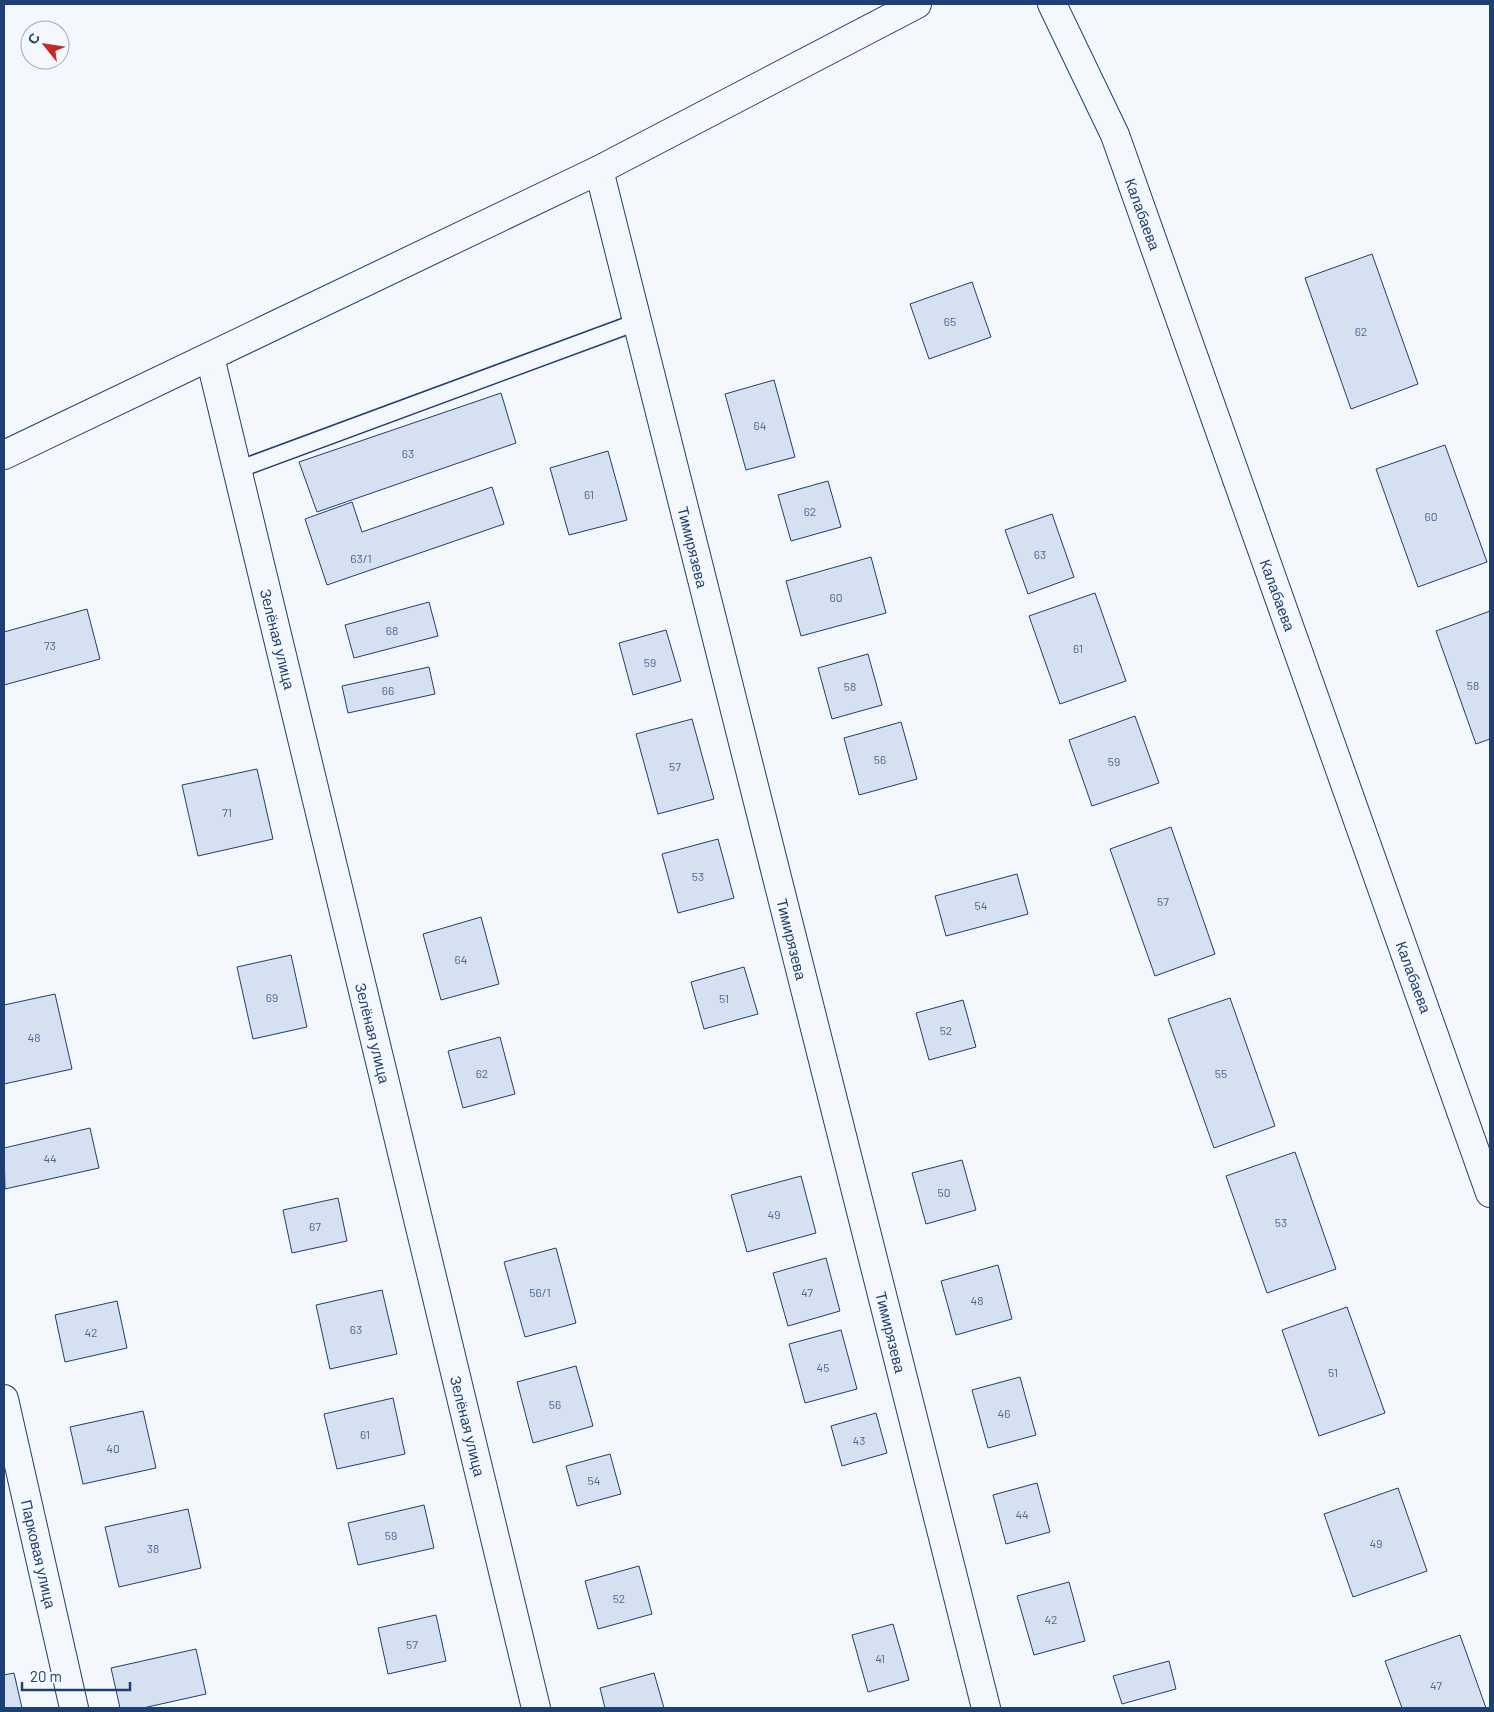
<svg xmlns="http://www.w3.org/2000/svg" width="1494" height="1712" viewBox="0 0 1494 1712" font-family="Barlow,sans-serif">
	<style>
		.building { fill: #d5e0f0; stroke: #1d3f73 }
		.lines { fill: none; stroke-linecap: round; stroke-linejoin: round }
		.service-casing { stroke: #1d3f73; stroke-width: 19 }
		.minor-casing { stroke: #1d3f73; stroke-width: 30 }
		.tertiary-casing { stroke: #1d3f73; stroke-width: 30 }
		.trunk-casing { stroke: #1d3f73; stroke-width: 30 }
		.service { stroke: #f4f7fb; stroke-width: 16 }
		.minor { stroke: #f4f7fb; stroke-width: 28 }
		.tertiary { stroke: #f4f7fb; stroke-width: 28 }
		.trunk { stroke: #f4f7fb; stroke-width: 28 }
		.labels { text-anchor: middle; dominant-baseline: central; stroke-width: 4; stroke-linejoin: round; paint-order: stroke }
		.number-label { font-size: 12px; fill: #4b6792 }
		.street-label { font-size: 15px; fill: #1d3f73; stroke: #f4f7fb }
	</style>
	<rect width="100%" height="100%" fill="#f4f7fb"/>
	<path class="building" d="M1372 254 1418 384 1351 409 1305 278Z
		M972 282 991 337 929 359 910 304Z
		M774 380 795 457 746 470 725 394Z
		M501 393 516 443 317 512 299 462Z
		M1445 445 1487 562 1418 587 1376 469Z
		M608 451 627 520 569 535 550 468Z
		M828 481 841 527 791 541 778 495Z
		M492 487 504 524 327 585 305 519 352 502 362 532Z
		M1052 514 1074 577 1028 594 1005 530Z
		M871 557 886 613 801 636 786 581Z
		M1095 593 1126 681 1060 704 1029 616Z
		M429 602 438 636 354 658 345 625Z
		M87 609 100 659 4 685V632Z
		M1490 611V739L1476 744 1436 631Z
		M666 630 681 681 633 695 619 643Z
		M868 654 882 705 832 719 818 668Z
		M429 667 435 694 348 713 342 686Z
		M1135 716 1159 783 1092 806 1069 740Z
		M692 719 714 799 658 814 636 734Z
		M901 722 917 779 859 795 844 738Z
		M257 769 273 839 198 856 182 785Z
		M1171 827 1215 954 1155 976 1110 849Z
		M718 839 734 898 678 913 662 854Z
		M1017 874 1028 914 946 936 935 896Z
		M481 917 499 984 441 1000 423 934Z
		M291 955 307 1027 253 1039 237 967Z
		M744 967 758 1014 704 1029 691 982Z
		M55 994 72 1069 4 1084V1005Z
		M1230 998 1275 1126 1214 1148 1168 1019Z
		M963 1000 976 1047 929 1060 916 1013Z
		M500 1037 515 1094 463 1108 448 1051Z
		M90 1128 99 1168 5 1189 4 1148Z
		M1295 1152 1336 1269 1267 1293 1226 1176Z
		M962 1160 976 1210 926 1224 912 1173Z
		M801 1176 816 1233 747 1252 731 1195Z
		M338 1198 347 1241 292 1253 283 1210Z
		M556 1248 576 1323 525 1337 504 1262Z
		M826 1258 840 1311 788 1326 773 1273Z
		M998 1265 1012 1319 956 1335 941 1281Z
		M382 1290 397 1354 330 1369 316 1305Z
		M117 1301 127 1348 65 1362 55 1315Z
		M1347 1307 1385 1413 1319 1436 1282 1330Z
		M841 1330 857 1389 805 1403 789 1344Z
		M576 1366 593 1426 533 1443 517 1382Z
		M1020 1377 1036 1435 988 1448 972 1390Z
		M393 1398 405 1454 337 1469 324 1414Z
		M143 1411 156 1468 83 1484 70 1427Z
		M876 1413 887 1453 842 1466 831 1426Z
		M610 1454 621 1494 577 1506 566 1466Z
		M1037 1483 1050 1532 1006 1544 993 1495Z
		M1398 1488 1427 1571 1353 1597 1324 1514Z
		M424 1505 434 1548 358 1565 348 1523Z
		M188 1509 201 1568 119 1587 105 1527Z
		M639 1566 652 1614 598 1629 585 1581Z
		M1069 1582 1085 1641 1034 1655 1017 1596Z
		M436 1615 446 1661 388 1674 378 1628Z
		M893 1624 909 1680 868 1692 852 1635Z
		M1460 1635 1486 1708H1402L1385 1661Z
		M196 1649 206 1694 143 1708H120L111 1668Z
		M1169 1661 1176 1689 1122 1704 1113 1676Z
		M14 1673 22 1708H4V1675Z
		M654 1673 664 1708H605L600 1688Z"/>
	<g class="lines">
		<defs>
			<path id="service" d="M237 470 637 322"/>
			<path id="minor" d="M599 170 986 1708
				M210 357 536 1708
				M4 1399 74 1708"/>
			<path id="tertiary" d="M1052 4 1115 135 1490 1193"/>
			<path id="trunk" d="M4 455 599 170 917 4"/>
		</defs>
		<use href="#service" class="service-casing"/>
		<use href="#minor" class="minor-casing"/>
		<use href="#tertiary" class="tertiary-casing"/>
		<use href="#trunk" class="trunk-casing"/>
		<use href="#service" class="service"/>
		<use href="#minor" class="minor"/>
		<use href="#tertiary" class="tertiary"/>
		<use href="#trunk" class="trunk"/>
	</g>
	<g class="labels">
		<g class="number-label">
			<text x="950" y="321">65</text>
			<text x="1361" y="331">62</text>
			<text x="760" y="425">64</text>
			<text x="408" y="453">63</text>
			<text x="589" y="494">61</text>
			<text x="810" y="511">62</text>
			<text x="1431" y="516">60</text>
			<text x="1040" y="554">63</text>
			<text x="361" y="558">63/1</text>
			<text x="836" y="597">60</text>
			<text x="392" y="630">68</text>
			<text x="50" y="645">73</text>
			<text x="1078" y="648">61</text>
			<text x="650" y="662">59</text>
			<text x="1473" y="685">58</text>
			<text x="850" y="686">58</text>
			<text x="388" y="690">66</text>
			<text x="880" y="759">56</text>
			<text x="1114" y="761">59</text>
			<text x="675" y="766">57</text>
			<text x="227" y="812">71</text>
			<text x="698" y="876">53</text>
			<text x="1163" y="901">57</text>
			<text x="981" y="905">54</text>
			<text x="461" y="959">64</text>
			<text x="272" y="997">69</text>
			<text x="724" y="998">51</text>
			<text x="946" y="1030">52</text>
			<text x="34" y="1037">48</text>
			<text x="482" y="1073">62</text>
			<text x="1221" y="1073">55</text>
			<text x="50" y="1158">44</text>
			<text x="944" y="1192">50</text>
			<text x="774" y="1214">49</text>
			<text x="1281" y="1222">53</text>
			<text x="315" y="1226">67</text>
			<text x="540" y="1292">56/1</text>
			<text x="807" y="1292">47</text>
			<text x="977" y="1300">48</text>
			<text x="356" y="1329">63</text>
			<text x="91" y="1332">42</text>
			<text x="823" y="1367">45</text>
			<text x="1333" y="1372">51</text>
			<text x="555" y="1404">56</text>
			<text x="1004" y="1413">46</text>
			<text x="365" y="1434">61</text>
			<text x="859" y="1440">43</text>
			<text x="113" y="1448">40</text>
			<text x="594" y="1480">54</text>
			<text x="1022" y="1514">44</text>
			<text x="391" y="1535">59</text>
			<text x="1376" y="1543">49</text>
			<text x="153" y="1548">38</text>
			<text x="619" y="1598">52</text>
			<text x="1051" y="1619">42</text>
			<text x="412" y="1644">57</text>
			<text x="880" y="1658">41</text>
			<text x="1436" y="1685">47</text>
		</g>
		<g class="street-label">
			<text transform="translate(1143 214) rotate(70)">Калабаева</text>
			<text transform="translate(693 547) rotate(76)">Тимирязева</text>
			<text transform="translate(1278 595) rotate(70)">Калабаева</text>
			<text transform="translate(278 639) rotate(76)">Зелёная улица</text>
			<text transform="translate(792 939) rotate(76)">Тимирязева</text>
			<text transform="translate(1414 977) rotate(70)">Калабаева</text>
			<text transform="translate(373 1033) rotate(76)">Зелёная улица</text>
			<text transform="translate(891 1332) rotate(76)">Тимирязева</text>
			<text transform="translate(468 1426) rotate(76)">Зелёная улица</text>
			<text transform="translate(39 1554) rotate(77)">Парковая улица</text>
		</g>
	</g>
	<rect width="1494" height="1712" fill="none" stroke="#1d3f73" stroke-width="10"/>
	<g transform="translate(45 45) rotate(300)"><circle r="24" fill="#f4f7fb" stroke="#9eadc5"/>
	<path d="M0-4L9 19L0 12L-9 19Z" fill="#c62828"/>
	<text y="-8" font-size="14" font-weight="bold" text-anchor="middle" fill="#1d3f73">С</text>
	</g>
	<path d="M22 1682v8h108v-8" fill="none" stroke="#1d3f73" stroke-width="2.5"/>
	<text x="30" y="1682" font-size="15" fill="#1d3f73" stroke="#f4f7fb" stroke-width="4" paint-order="stroke">20 m</text>
</svg>
